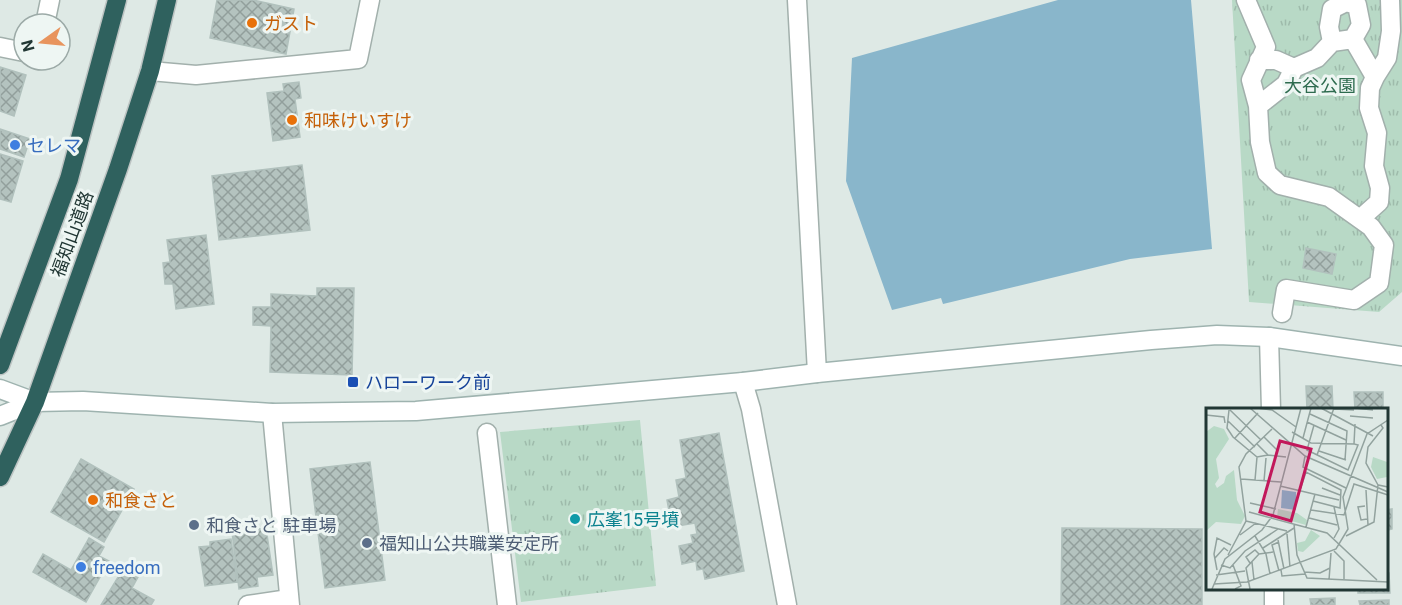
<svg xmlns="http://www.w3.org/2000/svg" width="1402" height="605" viewBox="0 0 1402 605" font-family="Roboto,'Noto Sans JP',sans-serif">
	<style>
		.grass { fill: url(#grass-tufts) }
		.water { fill: #89b6cb }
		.building { fill: url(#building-cross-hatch); stroke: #b1c1bd; stroke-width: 1.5 }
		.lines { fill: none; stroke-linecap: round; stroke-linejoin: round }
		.street-casing { stroke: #a2b0ac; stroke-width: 21 }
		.secondary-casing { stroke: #9eb3af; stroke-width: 21 }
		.highway-casing { stroke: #bcc3c2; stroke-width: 21 }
		.street { stroke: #fff; stroke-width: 18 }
		.secondary { stroke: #fff; stroke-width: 18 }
		.highway { stroke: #2f615e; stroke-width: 18 }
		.food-dot { fill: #e8710a; stroke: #eef6f3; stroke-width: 2 }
		.shop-dot { fill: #3f7fe0; stroke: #eef6f3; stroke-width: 2 }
		.transit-dot { fill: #1a4fb4; stroke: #eef6f3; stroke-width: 2 }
		.culture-dot { fill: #0f9aa8; stroke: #eef6f3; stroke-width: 2 }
		.service-dot { fill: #5c6f8a; stroke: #eef6f3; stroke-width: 2 }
		.labels { text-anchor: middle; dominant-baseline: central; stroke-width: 6; stroke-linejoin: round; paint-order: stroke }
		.food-label { font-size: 18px; fill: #c56008; stroke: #eef6f3; text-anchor: start }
		.park-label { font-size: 18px; fill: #2e6b4f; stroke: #eef6f3 }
		.shop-label { font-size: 18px; fill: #366cbe; stroke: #eef6f3; text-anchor: start }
		.street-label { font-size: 18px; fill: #213734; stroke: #eef6f3 }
		.transit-label { font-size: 18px; fill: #164399; stroke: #eef6f3; text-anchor: start }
		.culture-label { font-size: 18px; fill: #0d838f; stroke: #eef6f3; text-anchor: start }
		.service-label { font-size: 18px; fill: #4e5e75; stroke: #eef6f3; text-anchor: start }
		.inset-road { fill: none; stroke: #92a29e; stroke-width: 1.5 }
		.view { fill: #c2185b; fill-opacity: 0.15; stroke: #c2185b; stroke-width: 3 }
		.inset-edge { fill: none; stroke: #213734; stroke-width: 3 }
	</style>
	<defs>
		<pattern id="grass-tufts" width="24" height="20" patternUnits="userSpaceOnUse" patternTransform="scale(1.5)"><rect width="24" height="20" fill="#b8d9c6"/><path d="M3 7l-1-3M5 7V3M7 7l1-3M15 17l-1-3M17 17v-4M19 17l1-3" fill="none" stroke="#9ebbab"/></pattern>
		<pattern id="building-cross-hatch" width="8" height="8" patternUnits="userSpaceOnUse" patternTransform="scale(1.5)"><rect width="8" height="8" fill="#b4c3bf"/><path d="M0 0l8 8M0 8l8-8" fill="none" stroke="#929f9c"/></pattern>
	</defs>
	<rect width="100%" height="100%" fill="#dee9e5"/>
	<path class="grass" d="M1232 0H1402V292L1379 312 1249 302Z
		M640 420 656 586 521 602 500 432Z"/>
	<path class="water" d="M1058 0H1191L1212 249 1130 259 943 304 941 298 892 310 846 181 852 58Z"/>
	<path class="building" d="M217 0H253L294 9 286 54 210 38Z
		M0 67 26 75 14 116 0 111Z
		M299 82 301 98 295 99 300 137 273 141 267 93 284 91 283 84Z
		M0 129 30 139 24 157 0 149Z
		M0 154 23 161 11 202 0 199Z
		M302 165 310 230 219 240 212 176Z
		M206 235 214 304 176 309 173 284H165L163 263 170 262 167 240Z
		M1306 248 1336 254 1332 274 1303 268Z
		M317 288H354L352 375 270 372 271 326 253 325V307H271V294L317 296Z
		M1306 386H1332L1333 410H1307Z
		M1354 392H1383V409H1387L1388 425 1386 426V410H1355Z
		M719 433 744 571 705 579 703 569 697 570 696 561 682 564 679 546 693 543 691 535 697 534 695 523 672 527 667 500 679 497 676 480 686 478 680 440Z
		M81 459 134 489 104 542 51 512Z
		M370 462 385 580 325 588 310 469Z
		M1392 509V529L1388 530V535H1386V510Z
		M266 528 273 575 257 577 258 586 239 589 232 532Z
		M1062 528 1202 529V605H1061Z
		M89 538 104 547 99 556 109 561 86 602 33 572 43 554 71 570Z
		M231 539 237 582 205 586 199 547 210 546V542Z
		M123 569 138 577 132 588 154 600 151 605H101Z
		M1386 573H1389L1390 593H1358V588H1386Z
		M1335 598V605H1311L1310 599Z
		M1389 600V605H1360L1359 601Z"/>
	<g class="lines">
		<defs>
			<path id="street" d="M797 0 817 373
				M1246 0 1266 47 1251 80 1258 106 1260 142 1267 173 1280 185 1329 197 1371 227 1384 245 1379 283 1354 300 1286 289 1282 313
				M45 24 50 0
				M1332 42 1329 27 1332 9 1346 2 1357 5 1361 25 1353 39
				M0 47 24 52
				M1259 60H1276L1294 68
				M150 71 196 75 358 59 370 0
				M1258 106 1286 84 1294 68 1317 58 1332 42 1353 39 1375 77
				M1360 219 1379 202 1380 188 1374 166 1377 133 1369 108 1370 88 1375 77 1387 58 1391 31 1390 0
				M1269 337 1271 410
				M743 382 751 409 787 605
				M272 413 290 605
				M487 433 507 605
				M248 605 289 599
				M1274 605V588"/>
			<path id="secondary" d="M0 389 35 402
				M0 416 35 402 83 401 272 413 416 411 743 382 817 373 1151 340 1217 335 1269 337 1402 356"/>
			<path id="highway" d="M0 365 69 179 117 0
				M0 477 35 402 118 169 150 71 167 0"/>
		</defs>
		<use href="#street" class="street-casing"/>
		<use href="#secondary" class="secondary-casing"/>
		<use href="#highway" class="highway-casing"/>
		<use href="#street" class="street"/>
		<use href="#secondary" class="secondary"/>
		<use href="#highway" class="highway"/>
	</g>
	<g class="food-dot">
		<circle cx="252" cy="23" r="6"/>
		<circle cx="292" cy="120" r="6"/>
		<circle cx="93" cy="500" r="6"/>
	</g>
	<g class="shop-dot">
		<circle cx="15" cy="145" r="6"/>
		<circle cx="81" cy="567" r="6"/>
	</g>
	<rect class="transit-dot" x="347" y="376" width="12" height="12" rx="3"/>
	<circle class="culture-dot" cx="575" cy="519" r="6"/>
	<g class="service-dot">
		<circle cx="194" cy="525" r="6"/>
		<circle cx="367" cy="543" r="6"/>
	</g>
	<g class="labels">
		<g class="food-label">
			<text x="264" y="23">ガスト</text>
			<text x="304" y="120">和味けいすけ</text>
			<text x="105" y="500">和食さと</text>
		</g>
		<g class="park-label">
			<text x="1320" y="85">大谷公園</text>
		</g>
		<g class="shop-label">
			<text x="27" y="145">セレマ</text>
			<text x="93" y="567">freedom</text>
		</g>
		<g class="street-label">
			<text transform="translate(72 234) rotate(-70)">福知山道路</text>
		</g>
		<g class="transit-label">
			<text x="365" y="382">ハローワーク前</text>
		</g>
		<g class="culture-label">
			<text x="587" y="519">広峯15号墳</text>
		</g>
		<g class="service-label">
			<text x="206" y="525">和食さと 駐車場</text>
			<text x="379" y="543">福知山公共職業安定所</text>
		</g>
	</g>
	<g transform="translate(1206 408)">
		<rect width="182" height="182" fill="#dee9e5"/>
		<path d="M167 49 181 54V69L171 71 165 59ZM72 101 91 105 101 112 100 117 71 109ZM105 122 114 128 97 144 92 143 91 135 99 133Z" fill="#b8d9c6"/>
		<path d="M8 18 18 21 23 31 10 51 13 70 9 76 11 80 18 75 20 68 28 62 31 92 39 108 35 116 10 114 0 123V24Z" fill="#b8d9c6"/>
		<path d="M76 82 90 84V102L75 100Z" fill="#89b6cb"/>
		<path class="inset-road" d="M44 0 99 48 182 84M51 0 66 2 90 19M115 0 167 28M149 0 167 2M128 1 148 2M23 2 21 20 27 29 51 49 62 47M24 2 55 32M104 6 141 23 139 52M0 7 18 9 19 15M144 8 167 10M22 13 49 39M101 14 140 32M108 17 101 42 142 62 152 37 148 36 149 16M86 24 105 35 148 36M58 29 71 42 70 48M29 30 52 5M97 30 105 0M51 36 62 47 80 49M113 43 140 52M111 47 128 0M99 48 97 59 140 80M35 71 75 74M49 72 51 49M58 73 60 50M172 77 160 55 162 39 177 20 175 17M74 78 133 92M116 80 134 87M94 82 100 64 135 82 134 100 107 93M44 95 70 101M159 98 152 99 155 112 161 111M128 99 133 121 128 130M105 102 138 107 148 76 182 87M43 104 121 125 171 172M103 110 131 117M40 113 81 123M88 116 91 147 101 170 182 174M162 117 168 114 172 77 182 79M100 119 109 86M81 126 84 159M34 127 50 115M49 128 60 146 64 166M140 128 162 117 160 82M72 132 78 161M73 134 66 137 73 163M57 140 88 120M128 143 138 153V171M22 147 40 113 33 59 40 46 66 21M9 150 18 140 22 143M46 154 48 172M44 155 40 149 49 142 53 146 67 144M15 157 24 160 39 143 72 121M27 157 35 178 29 181M11 162 8 146 11 130 25 137M75 162 76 168 99 166M98 164 114 165 124 160M10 167 39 163M123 172 125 145M8 176 41 174 130 141 142 121 137 89 161 26 182 12M6 181 19 151 56 122 67 107 95 0M44 181 40 160 53 146"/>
		<path class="view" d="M74 33 105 41 85 113 54 104Z"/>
		<rect width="182" height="182" class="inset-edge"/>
	</g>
	<g transform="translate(42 42) rotate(255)"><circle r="28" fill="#eef6f3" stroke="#9caaa7" stroke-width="1.5"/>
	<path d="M0-4.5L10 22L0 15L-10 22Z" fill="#e8945d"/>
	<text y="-9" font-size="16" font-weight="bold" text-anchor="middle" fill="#213734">N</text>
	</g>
</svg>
